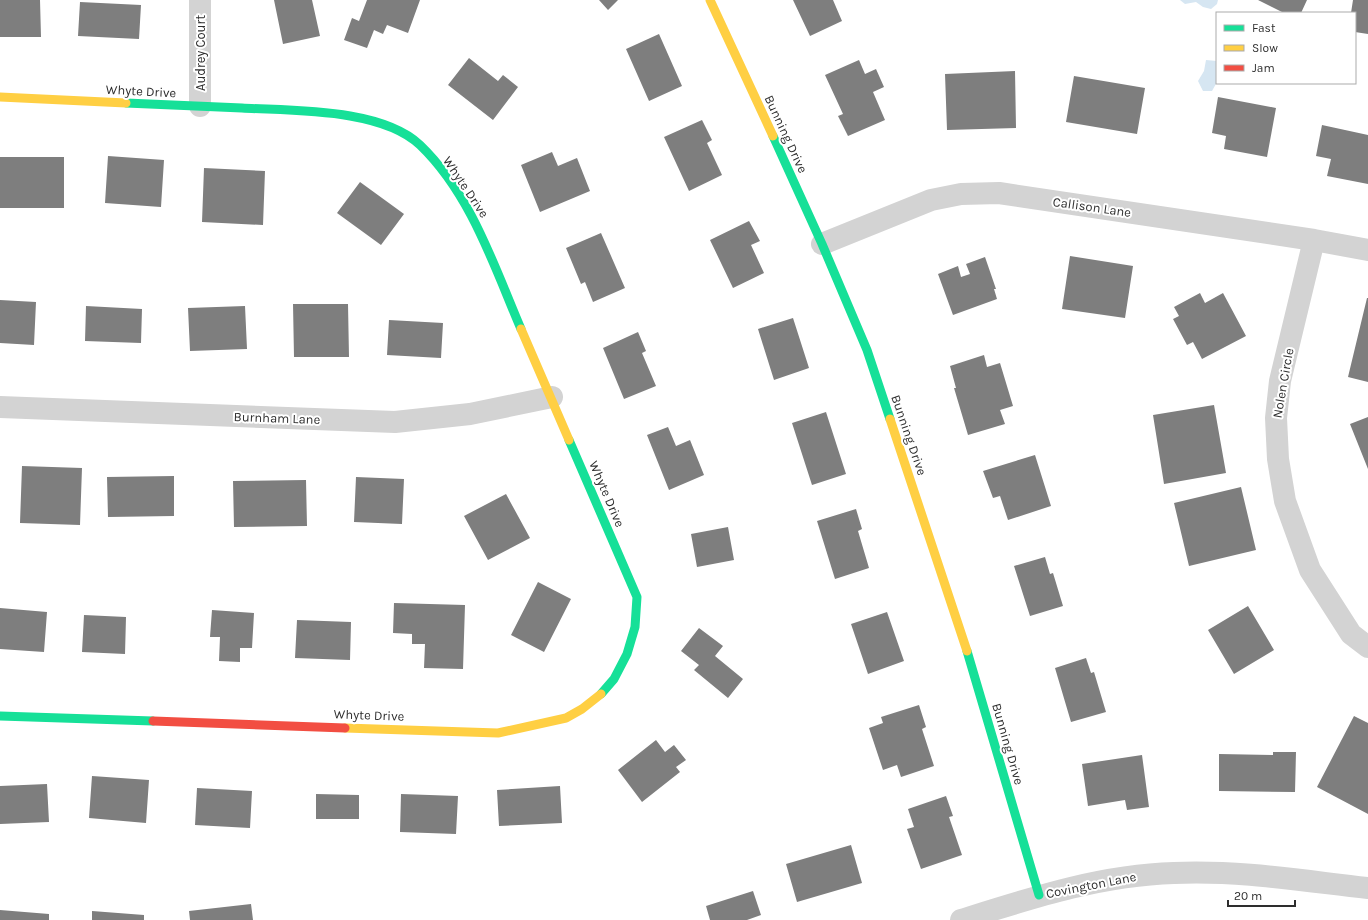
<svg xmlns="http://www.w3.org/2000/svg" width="1368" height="920" viewBox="0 0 1368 920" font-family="Karla,sans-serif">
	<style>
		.water { fill: #d6e6f2 }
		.building { fill: #7e7e7e }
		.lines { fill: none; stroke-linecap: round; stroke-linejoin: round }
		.street { stroke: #d3d3d3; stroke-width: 22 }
		.fast { stroke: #16e098; stroke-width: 9 }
		.slow { stroke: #ffcf43; stroke-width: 9 }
		.jam { stroke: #f24e42; stroke-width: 9 }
		.labels { text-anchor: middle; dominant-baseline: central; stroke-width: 4; stroke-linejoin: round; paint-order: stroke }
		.street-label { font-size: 13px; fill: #2e2e2e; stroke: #fff }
	</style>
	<rect width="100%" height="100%" fill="#fff"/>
	<path class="water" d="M1180 0H1218L1217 4 1211 9 1203 7 1196 2 1185 4Z
		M1206 60 1217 61V82L1212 91H1203L1198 81 1204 71Z"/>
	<path class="building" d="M0 0H40L41 37H0Z
		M274 0H312L320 36 283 44Z
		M367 0H420L408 33 387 25 383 34 374 30 367 48 344 40 352 18 359 21Z
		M599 0H618L608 10Z
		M793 0H833L842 21 810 36Z
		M1258 0H1307L1301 13H1284Z
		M1353 0H1368V34L1355 32V13H1351Z
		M80 2 141 5 139 39 78 36Z
		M659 34 682 86 649 101 626 49Z
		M469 58 498 81 503 75 518 87 493 120 448 85Z
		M859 60 865 74 876 69 884 87 873 92 885 120 848 136 838 116 843 114 825 75Z
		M1015 71 1016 128 947 130 945 74Z
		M1074 76 1145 88 1137 134 1066 122Z
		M1218 97 1276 108 1267 157 1224 149 1226 136 1212 133Z
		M702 120 712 140 707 143 722 175 689 191 664 137Z
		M1322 125 1368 135V184L1327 176 1331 159 1316 156Z
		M552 152 558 166 577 158 590 191 540 212 521 165Z
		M108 156 164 160 161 207 105 203Z
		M0 157H64V208H0Z
		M204 168 265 171 263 225 202 222Z
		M360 182 404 214 381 245 337 213Z
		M749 221 760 241 751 245 764 273 733 288 710 240Z
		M601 233 625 288 593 302 585 282 581 284 566 248Z
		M1070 256 1133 266 1125 318 1062 309Z
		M985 257 996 289H994L997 299 953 315 938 274 958 266 961 277 970 274 966 264Z
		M1200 293 1205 303 1223 293 1246 336 1202 359 1193 342 1187 345 1173 319 1179 316 1174 307Z
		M1367 298H1368V382L1348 377Z
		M0 300 36 302 34 345 0 343Z
		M293 304H348L349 357H294Z
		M86 306 142 309 141 343 85 341Z
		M245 306 247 349 190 351 188 308Z
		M793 318 809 368 774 380 758 329Z
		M389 320 443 323 441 358 387 355Z
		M638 332 646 351 642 353 656 386 624 399 603 348Z
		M984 355 987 367 1000 363 1013 406 1000 410 1005 424 968 435 954 388H956L950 366Z
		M1214 405 1226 473 1164 484 1153 415Z
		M826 412 846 474 812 485 792 423Z
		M1368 417V469L1350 424Z
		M668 427 676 446 690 440 704 475 669 490 647 435Z
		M1035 455 1051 506 1008 520 1000 496 993 498 983 471Z
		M22 466 82 468 80 525 20 523Z
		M174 476V516L108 517 107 477Z
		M356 477 404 479 402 524 354 522Z
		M306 480 307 526 234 527 233 481Z
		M1241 487 1256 550 1189 566 1174 503Z
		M506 494 530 538 488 560 464 516Z
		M856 509 862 529 858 531 869 568 835 579 817 521Z
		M728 527 734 560 697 567 691 534Z
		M1045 557 1050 574 1053 573 1063 606 1030 616 1014 566Z
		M538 582 571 599 544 652 511 635Z
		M394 603 465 605 463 669 424 668 425 644H412V634L393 633Z
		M1248 606 1274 650 1234 674 1208 630Z
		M0 608 47 612 44 652 0 649Z
		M212 610 254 613 252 648H240V662L219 661 220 637H210Z
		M887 612 904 661 868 674 851 624Z
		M84 615 126 617 125 654 82 652Z
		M297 620 351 622 350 660 295 658Z
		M699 628 723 646 715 656 743 679 728 698 694 670 699 665 681 651Z
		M1086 658 1091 673 1094 672 1106 712 1071 722 1055 668Z
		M919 705 926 727 922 729 934 766 901 777 897 765 883 770 869 728 883 723 881 717Z
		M1354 716 1368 723V814L1317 787Z
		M656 740 665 752 674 745 686 760 676 767 680 772 642 802 618 770Z
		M1273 752H1296L1295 792 1219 791V754L1273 755Z
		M1142 755 1149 807 1127 810 1125 800 1088 806 1082 764Z
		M92 776 149 780 146 823 89 818Z
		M47 784 49 822 0 824V786Z
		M560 786 562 823 499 826 497 790Z
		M197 788 252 791 250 828 195 825Z
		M316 794 359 795V819H316Z
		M401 794 458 796 456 834 400 832Z
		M946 796 953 816 949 817 962 855 921 869 907 829 914 827 908 809Z
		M851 845 862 883 797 902 786 864Z
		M753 891 761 915 747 920H710L706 906Z
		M251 904 253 920H190L189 911Z
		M0 910 49 914V920H0Z
		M92 911 144 915V920H92Z"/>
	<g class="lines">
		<path class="street" d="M200 106V0
			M1314 240 1280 381 1276 418 1278 459 1285 501 1310 570 1351 634 1368 647
			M822 244 931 200 961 194 999 193 1314 240 1368 250
			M0 407 395 422 470 414 552 397
			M961 920C1031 898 1101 875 1174 873 1239 870 1304 881 1368 888"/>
		<path class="fast" d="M126 103C165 105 203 106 242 108 292 111 381 108 420 145 471 194 494 266 521 329
			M773 136 822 244 867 350 890 419
			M569 440 637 597 635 627 627 654 614 679 601 694
			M967 651 1039 895
			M0 716 153 721"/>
		<path class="slow" d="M710 0 773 136
			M0 97 126 103
			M521 329 569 440
			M890 419 967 651
			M345 728 498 733 566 718 582 709 601 694"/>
		<path class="jam" d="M153 721 345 728"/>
	</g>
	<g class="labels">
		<g class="street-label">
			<text transform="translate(200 53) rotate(-90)">Audrey Court</text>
			<text transform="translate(141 91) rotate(3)">Whyte Drive</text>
			<text transform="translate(786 134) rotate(65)">Bunning Drive</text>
			<text transform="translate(466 187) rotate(56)">Whyte Drive</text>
			<text transform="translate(1092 207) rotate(8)">Callison Lane</text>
			<text transform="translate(1283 383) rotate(-80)">Nolen Circle</text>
			<text transform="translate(277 418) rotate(2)">Burnham Lane</text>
			<text transform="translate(909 435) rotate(71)">Bunning Drive</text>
			<text transform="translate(607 494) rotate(67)">Whyte Drive</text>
			<text transform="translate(369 715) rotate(2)">Whyte Drive</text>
			<text transform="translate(1008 744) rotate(74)">Bunning Drive</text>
			<text transform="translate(1091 885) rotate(-11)">Covington Lane</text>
		</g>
	</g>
	<rect x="1216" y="12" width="140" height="72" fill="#ffffff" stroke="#ababab"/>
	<rect x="1224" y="25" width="20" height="6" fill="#16e098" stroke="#ababab"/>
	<text x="1252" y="32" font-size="12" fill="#2e2e2e">Fast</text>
	<rect x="1224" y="45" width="20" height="6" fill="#ffcf43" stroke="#ababab"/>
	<text x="1252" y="52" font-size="12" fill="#2e2e2e">Slow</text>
	<rect x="1224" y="65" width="20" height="6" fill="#f24e42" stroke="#ababab"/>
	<text x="1252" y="72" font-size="12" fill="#2e2e2e">Jam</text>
	<path d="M1228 900v6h67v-6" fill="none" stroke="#2e2e2e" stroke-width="2"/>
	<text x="1234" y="900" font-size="12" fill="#2e2e2e" stroke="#ffffff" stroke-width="3" paint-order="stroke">20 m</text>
</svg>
